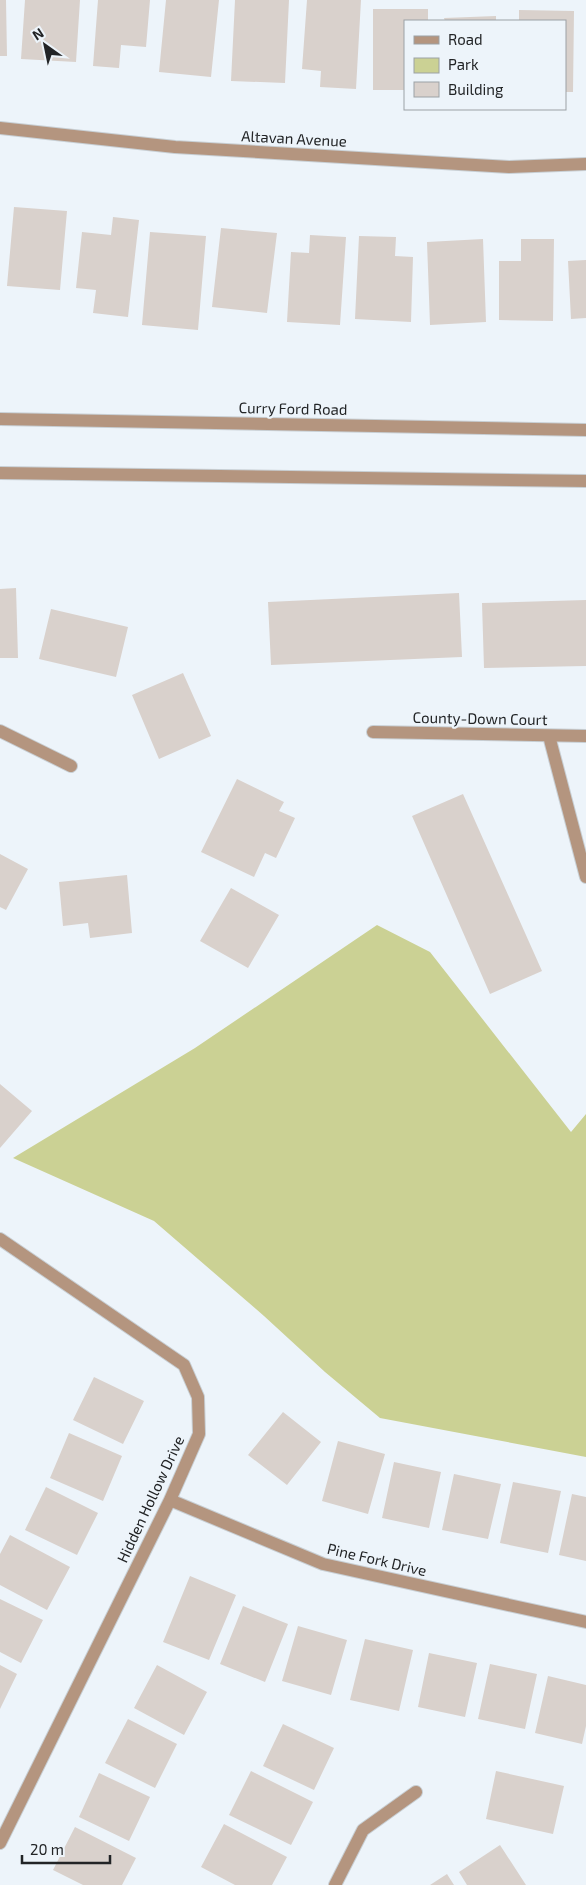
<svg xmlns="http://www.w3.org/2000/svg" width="586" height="1885" viewBox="0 0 586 1885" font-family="'Exo 2',sans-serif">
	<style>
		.green { fill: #cbd194 }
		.building { fill: #d9d1cc }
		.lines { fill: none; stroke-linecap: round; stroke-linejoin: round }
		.minor-casing { stroke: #c8cfd4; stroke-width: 14 }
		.tertiary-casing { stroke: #c8cfd4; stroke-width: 14 }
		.minor { stroke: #b4957f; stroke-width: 12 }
		.tertiary { stroke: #b4957f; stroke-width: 12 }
		.labels { text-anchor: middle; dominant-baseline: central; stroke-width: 4.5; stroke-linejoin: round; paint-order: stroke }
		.street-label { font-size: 15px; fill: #222426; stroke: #edf4fa }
	</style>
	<rect width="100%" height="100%" fill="#edf4fa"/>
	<path class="green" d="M377 925 430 952 571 1132 586 1114V1457L380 1418 325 1372 264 1316 154 1221 13 1158 195 1048Z"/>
	<path class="building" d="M0 0H6L7 56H0Z
		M25 0H80L76 62 21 59Z
		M98 0H150L146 47 121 45 119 68 93 66Z
		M166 0H219L211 77 159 72Z
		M235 0H289L285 83 231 81Z
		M307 0H361L356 89 320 87 321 71 302 69Z
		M373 9H428V21H405V90H373Z
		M519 10 574 11 573 92H565V21H519Z
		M496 16V21H445L444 18Z
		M14 207 67 211 60 290 7 286Z
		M113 217 139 220 128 317 93 313 96 290 76 288 82 232 111 235Z
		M221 228 277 233 267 313 212 307Z
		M150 232 206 236 198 330 142 325Z
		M310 235 346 237 340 325 287 322 291 252 309 253Z
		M359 236 396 237 395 256 413 257 411 322 355 319Z
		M483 239 486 322 430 325 427 242Z
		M521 239H554L553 321 499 320V261H521Z
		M586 260V318L571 319 568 261Z
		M16 588 18 658H0V589Z
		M459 593 462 657 271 665 268 602Z
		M586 600V666L484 668 482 603Z
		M51 609 128 627 116 677 39 659Z
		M183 673 211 736 159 759 132 695Z
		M237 779 284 802 279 811 295 818 276 858 265 853 254 877 201 852Z
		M463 794 542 971 490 994 412 816Z
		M0 854 28 869 6 910 0 907Z
		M127 875 132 933 90 938 88 923 63 926 59 882Z
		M231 888 279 915 248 968 200 941Z
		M0 1084 32 1111 0 1148Z
		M94 1377 144 1401 123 1444 73 1420Z
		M283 1412 321 1442 287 1485 248 1455Z
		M69 1433 122 1456 103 1501 50 1478Z
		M338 1441 385 1454 368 1514 322 1501Z
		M394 1462 441 1472 429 1528 382 1518Z
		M454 1474 501 1484 488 1539 442 1530Z
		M513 1482 561 1491 548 1553 500 1543Z
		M46 1487 98 1513 77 1555 25 1530Z
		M572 1494 586 1497V1561L559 1555Z
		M10 1535 70 1567 47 1610 0 1585V1554Z
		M190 1576 236 1595 209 1660 163 1642Z
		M0 1599 43 1620 21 1663 0 1652Z
		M243 1606 288 1624 265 1682 220 1664Z
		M298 1626 347 1640 331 1695 282 1681Z
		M365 1639 413 1650 399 1711 350 1700Z
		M429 1653 477 1663 465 1717 418 1707Z
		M490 1664 537 1674 525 1729 478 1719Z
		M0 1665 17 1674 0 1709Z
		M157 1665 207 1692 184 1735 134 1708Z
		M548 1676 586 1685V1726L582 1744 535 1733Z
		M128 1719 177 1744 155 1788 105 1763Z
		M283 1724 334 1748 314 1790 263 1766Z
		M251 1771 313 1802 291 1845 229 1815Z
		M496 1771 564 1786 553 1834 486 1819Z
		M99 1773 150 1797 129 1841 79 1817Z
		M224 1824 287 1857 272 1885H235L201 1867Z
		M75 1827 136 1858 122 1885H83L53 1870Z
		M500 1845 526 1885H467L459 1872Z
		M447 1874 454 1885H430Z"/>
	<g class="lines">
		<defs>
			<path id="minor" d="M0 128 175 147 509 167 586 164
				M0 731 71 766
				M373 732 586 736
				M549 736 586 877
				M0 1239 184 1365 198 1397 199 1434 170 1500 0 1843
				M170 1500 323 1564 586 1622
				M335 1885 363 1830 416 1792"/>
			<path id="tertiary" d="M0 419 586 430
				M0 473 586 481"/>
		</defs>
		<use href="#minor" class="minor-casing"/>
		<use href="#tertiary" class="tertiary-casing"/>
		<use href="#minor" class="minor"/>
		<use href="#tertiary" class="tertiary"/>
	</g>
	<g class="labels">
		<g class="street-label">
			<text transform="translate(294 138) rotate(3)">Altavan Avenue</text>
			<text transform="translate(293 408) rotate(1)">Curry Ford Road</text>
			<text transform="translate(480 718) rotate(1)">County-Down Court</text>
			<text transform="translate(150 1499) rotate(-65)">Hidden Hollow Drive</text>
			<text transform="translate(377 1559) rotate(13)">Pine Fork Drive</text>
		</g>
	</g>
	<rect x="404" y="20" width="162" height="90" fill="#edf4fa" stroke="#9ca1a5"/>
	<rect x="414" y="36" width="25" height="8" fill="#b4957f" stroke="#9ca1a5"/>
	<text x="448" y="45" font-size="15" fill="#222426">Road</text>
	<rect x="414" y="58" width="25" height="15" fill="#cbd194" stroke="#9ca1a5"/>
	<text x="448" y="70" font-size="15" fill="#222426">Park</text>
	<rect x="414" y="82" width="25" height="15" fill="#d9d1cc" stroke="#9ca1a5"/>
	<text x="448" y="95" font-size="15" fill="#222426">Building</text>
	<g transform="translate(45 45) rotate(327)" stroke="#edf4fa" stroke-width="4" paint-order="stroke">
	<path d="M0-4L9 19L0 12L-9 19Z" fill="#222426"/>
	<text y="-8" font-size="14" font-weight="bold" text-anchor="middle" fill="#222426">N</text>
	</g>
	<path d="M22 1855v8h88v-8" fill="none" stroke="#222426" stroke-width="2.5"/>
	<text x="30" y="1855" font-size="15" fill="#222426" stroke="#edf4fa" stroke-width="4" paint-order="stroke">20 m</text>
</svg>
